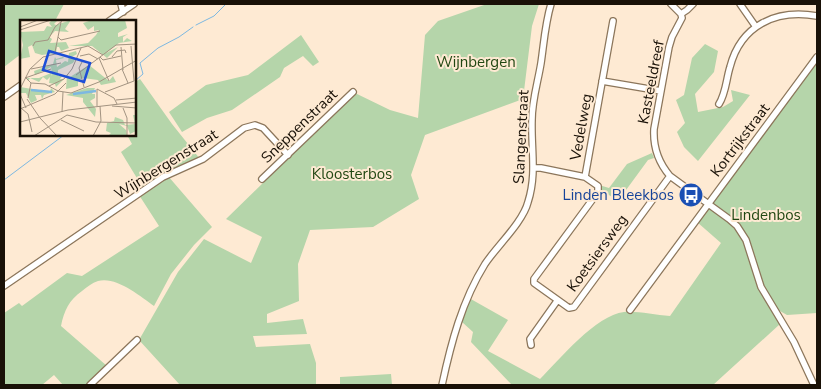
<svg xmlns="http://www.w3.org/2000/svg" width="821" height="389" viewBox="0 0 821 389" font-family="'Nunito Sans',sans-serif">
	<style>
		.green { fill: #b5d5aa }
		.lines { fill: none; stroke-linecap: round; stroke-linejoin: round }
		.stream { stroke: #7db8e1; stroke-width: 1 }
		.minor-casing { stroke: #8c765b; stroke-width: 8 }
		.minor { stroke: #fff; stroke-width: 5.5 }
		.labels { text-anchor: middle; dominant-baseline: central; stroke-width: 4; stroke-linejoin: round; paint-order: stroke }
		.park-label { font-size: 15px; fill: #214712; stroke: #feead3 }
		.street-label { font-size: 15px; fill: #191107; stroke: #feead3 }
		.transit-label { font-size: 15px; fill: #164399; stroke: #feead3; text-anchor: end }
		.inset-river { fill: none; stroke: #7db8e1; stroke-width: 2.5 }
		.inset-road { fill: none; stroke: #a29381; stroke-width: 1 }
		.view { fill: #1d4ed8; fill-opacity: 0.15; stroke: #1d4ed8; stroke-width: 2.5 }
		.inset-edge { fill: none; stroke: #191107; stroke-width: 2.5 }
	</style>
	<rect width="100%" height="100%" fill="#feead3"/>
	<path class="green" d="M4 4H64L55 21H21V54L4 67Z
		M487 4H539L532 26 523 99 425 135 411 175 419 199 373 227 310 230 298 264 299 301 267 314V323L303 319 307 334 253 336 256 347 310 344 316 363V385H180L139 340 178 272 204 239 251 263 262 237 226 219 355 93 390 110 418 118 425 35 438 21Z
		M301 35 319 62 313 66 303 56 284 68 280 77 232 110 207 118 182 132 169 112 206 85 248 75Z
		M705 44 718 51 714 72 695 94 698 112 723 107 733 101 731 90 750 95 698 161 684 147 677 132 685 123 676 100 684 95 692 58Z
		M817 58V313L787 315 780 311V324L713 385H512L471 342 473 332 462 322 469 298 508 320 488 351 540 379C559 360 596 315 624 312 638 311 655 315 670 316L721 243 697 222Z
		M140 79 172 124 200 159 143 188 121 152 132 144 127 135H135V82Z
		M652 153 654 158 648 160 618 201 600 189 599 185 609 188 627 164Z
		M168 176 212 227 194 245 171 274 154 306C140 296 116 276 98 281 92 283 87 287 82 291 69 300 64 311 61 326L107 366 87 385H63L54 375 42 385H4V313L19 303 22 306 67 273 82 276 159 226 139 195Z
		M391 374 392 385H340V377Z"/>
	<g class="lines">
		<path class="stream" d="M196 25 214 16 226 4
			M135 81 143 74 140 63 158 48 179 37 193 27
			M4 180 64 135"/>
		<defs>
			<path id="minor" d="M121 4 123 12
				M671 4 681 14 682 18 672 37 669 47 654 129C653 147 658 162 670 176L729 219 737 226 746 240 761 287 794 342 814 385
				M740 4 756 27
				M681 14 687 10 693 4
				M109 21 134 4
				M602 81 661 91
				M4 97 21 85
				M719 104C726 93 726 80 730 67 741 25 776 9 817 16
				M534 168H541L585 177 598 186V192L534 279V283L569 308 574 307 670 176
				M585 177 613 21
				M262 179 353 92
				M4 286 163 177 203 159 244 128 255 125 263 128 288 155
				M630 310 817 57
				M531 345 530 339 557 301
				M90 385 137 340
				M442 385C451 343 462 301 485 264 497 246 523 222 528 202 537 174 531 149 532 120 532 100 538 82 541 63 544 43 545 24 551 4"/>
		</defs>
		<use href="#minor" class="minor-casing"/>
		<use href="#minor" class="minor"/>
	</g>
	<defs>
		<symbol id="bus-disc" viewBox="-11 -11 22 22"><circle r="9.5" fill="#1a4fb4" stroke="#feead3"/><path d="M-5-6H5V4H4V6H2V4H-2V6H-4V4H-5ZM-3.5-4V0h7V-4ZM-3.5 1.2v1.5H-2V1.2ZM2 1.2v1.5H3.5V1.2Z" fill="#fff"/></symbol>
	</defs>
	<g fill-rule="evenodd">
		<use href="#bus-disc" x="677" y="181" width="28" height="28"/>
	</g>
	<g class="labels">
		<g class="park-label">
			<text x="476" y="62">Wijnbergen</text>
			<text x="352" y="174">Kloosterbos</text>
			<text x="766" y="215">Lindenbos</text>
		</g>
		<g class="street-label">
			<text transform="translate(651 82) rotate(-79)">Kasteeldreef</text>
			<text transform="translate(299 126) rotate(-44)">Sneppenstraat</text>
			<text transform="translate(581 127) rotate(-80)">Vedelweg</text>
			<text transform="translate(521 137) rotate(-87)">Slangenstraat</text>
			<text transform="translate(740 140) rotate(-53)">Kortrijkstraat</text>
			<text transform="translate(166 164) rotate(-32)">Wijnbergenstraat</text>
			<text transform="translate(597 253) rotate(-54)">Koetsiersweg</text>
		</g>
		<g class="transit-label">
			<text x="674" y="195">Linden Bleekbos</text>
		</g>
	</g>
	<g transform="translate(20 20)">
		<rect width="116" height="116" fill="#feead3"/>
		<path d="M32 0H38L34 4 36 5 51 0 45 9 49 12 35 11 29 17 32 19 30 23 46 22 49 28 41 31 39 27H37L36 33 22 35 15 33 12 25 8 27 10 37 0 39 3 25 0 12 24 11 27 6 32 7 29 3ZM72 0H105L107 8 98 13V17L108 14 103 17V22L107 18 112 21 99 23 86 33 98 27 87 38 72 26H49L68 23 76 15 79 10 74 11V6L68 10 63 3ZM56 31 57 34 50 38H56L53 43 38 50V56L43 55 40 59H44L36 67 35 64 29 63 30 57 27 60 23 57 19 62 10 58 8 61 7 58H19L31 53 32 56 31 47 15 55 14 51 33 44 35 37 36 39 43 37 44 38 36 40 37 47 45 41 48 42 49 33ZM69 45 89 61 93 56 96 62 81 65 78 60 63 58 58 61V66L46 69 47 55 50 57ZM0 67 30 72 31 68 35 72 24 75 22 79 21 75H15L17 80 11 83 6 73H0ZM67 68H75L72 74H75V78L70 81 76 89 75 97 63 82V78L46 75ZM113 95H116V111L110 114 107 106 99 104 106 110 107 116H88L91 113 86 111 87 103 94 101 95 97 103 100 105 105 115 104Z" fill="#b5d5aa"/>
		<path class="inset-river" d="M11 70 32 72M53 74 76 71"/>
		<path class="inset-road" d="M0 7 18 0M0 10 31 0M38 17 41 20 80 11M13 26 15 22 28 20 35 7 43 0M111 26 114 61M101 27 103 50M35 32 41 2M60 36 69 34 78 39M80 37 83 40 101 36M92 37 97 31 105 30 106 33M79 38 89 61M62 42 59 48 64 67M11 49 41 43M102 49 108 63M56 55 96 25 117 24M5 57 11 63 25 64 38 71M5 58 31 49M79 62 117 40M29 66 44 59 52 49 61 28M0 69 10 49 23 37 68 26 83 35M77 69 94 78 97 84M38 71 51 73 79 62M85 72 114 61M0 74 6 88M8 78 11 63M7 79 20 98M96 80 117 78M77 86V69M80 86 81 101M92 86 117 88M1 88 8 94 12 112M103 88 107 98V116M0 89 35 74 46 63M42 92 43 72M47 95 76 102 117 103M20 98 37 116M41 100 64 111M0 102 48 90 117 82M14 116 47 95M73 116 81 101"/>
		<path class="view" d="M29 31 70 43 64 62 23 50Z"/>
		<rect width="116" height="116" class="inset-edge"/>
	</g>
	<rect width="821" height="389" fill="none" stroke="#191107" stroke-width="10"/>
</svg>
